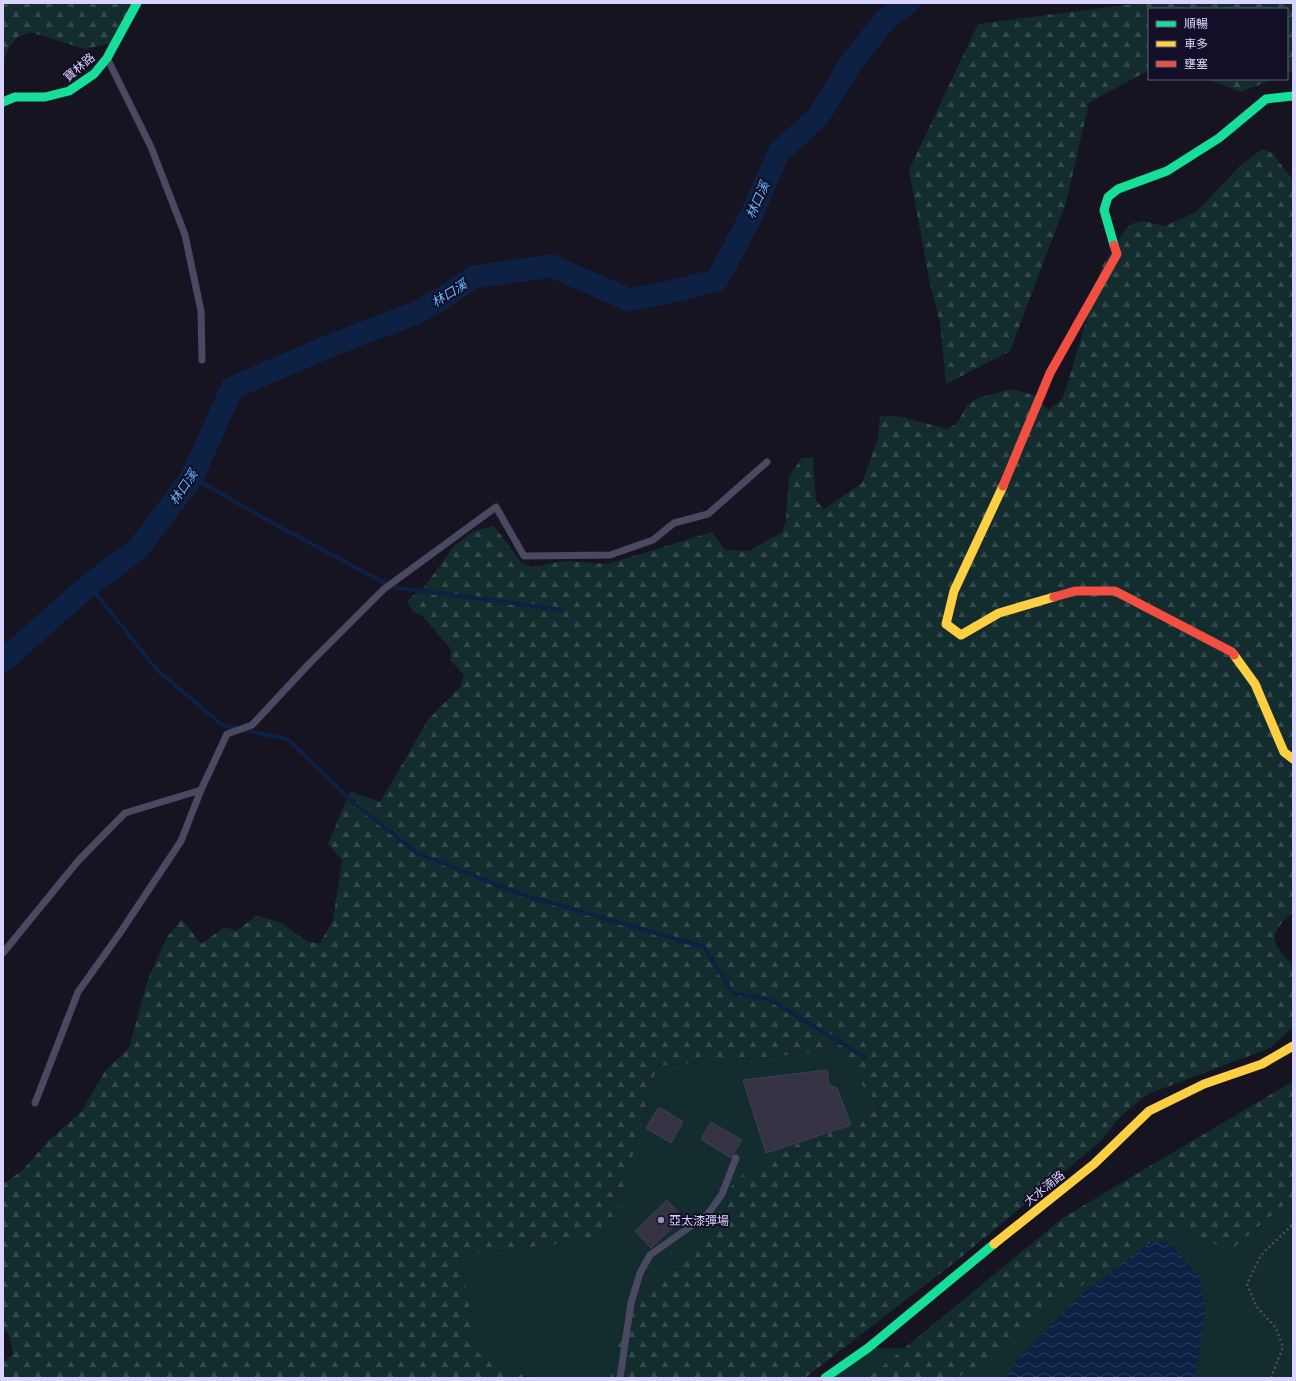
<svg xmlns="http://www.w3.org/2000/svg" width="1296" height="1381" viewBox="0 0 1296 1381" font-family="'Golos Text','Noto Sans TC',sans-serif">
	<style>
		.grass { fill: #132c2d }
		.forest { fill: url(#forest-firs) }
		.water { fill: url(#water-waves) }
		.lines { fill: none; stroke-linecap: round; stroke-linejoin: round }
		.stream { stroke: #0d2144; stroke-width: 4 }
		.river { stroke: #0d2144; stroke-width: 23 }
		.building { fill: #343243; stroke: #433f54 }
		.path { stroke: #44505f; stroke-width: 2.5; stroke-dasharray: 2 3; stroke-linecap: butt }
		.lane { stroke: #4a4962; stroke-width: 7 }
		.fast { stroke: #16e098; stroke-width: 9 }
		.slow { stroke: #ffcf43; stroke-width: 9 }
		.jam { stroke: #f24e42; stroke-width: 9 }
		.poi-dot { fill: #9591b1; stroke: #130f26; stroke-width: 1.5 }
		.labels { text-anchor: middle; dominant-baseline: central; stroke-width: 4; stroke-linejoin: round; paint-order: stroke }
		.street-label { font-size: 12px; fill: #d9d4ff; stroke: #130f26 }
		.poi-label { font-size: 12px; fill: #d9d4ff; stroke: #130f26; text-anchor: start }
		.water-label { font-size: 13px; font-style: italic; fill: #62b6ff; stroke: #130f26 }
	</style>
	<defs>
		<pattern id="forest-firs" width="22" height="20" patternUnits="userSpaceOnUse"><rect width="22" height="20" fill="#132c2d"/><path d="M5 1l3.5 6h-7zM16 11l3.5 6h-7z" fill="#354a4c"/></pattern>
		<pattern id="water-waves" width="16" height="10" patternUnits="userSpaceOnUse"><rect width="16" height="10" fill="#0d2144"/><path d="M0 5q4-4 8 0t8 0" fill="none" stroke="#304060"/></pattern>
	</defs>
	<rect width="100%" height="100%" fill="#161421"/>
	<path class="grass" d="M836 1051 881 1109 830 1126 722 1195 701 1240 643 1291 619 1337 610 1378H534L524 1376 479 1355 459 1255 575 1242 619 1206 657 1066Z
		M1293 1148V1378H825L868 1348H965Z"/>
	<path class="forest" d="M3 3H137L117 42 85 49 30 32 18 37 10 46 3 62Z
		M1140 3H1293V71L1287 74V9H1149V70L1089 103 1066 203 1010 351 946 384 940 323 929 279 909 170 978 24Z
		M1208 79H1274L1241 92Z
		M1262 149 1272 153 1293 180V912C1268 934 1269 943 1293 964V1027L1270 1048 1148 1094 1121 1116 1100 1142 960 1258 805 1378H610L619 1337 633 1306 643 1291 701 1240 722 1195 745 1173 830 1126 881 1109 836 1051 657 1066 619 1206 605 1234 576 1242 459 1255 479 1354 524 1376 521 1378H3V1362L13 1354 8 1332 3 1331V1184L23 1170 47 1142 82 1111 105 1071 129 1048 148 979 167 937 182 919 201 944 225 927 236 931 256 916 280 922 308 942 320 943 333 920 342 860 328 844 350 791 380 802 428 720 461 686 464 675 450 660 451 649 422 616 412 611 407 601 425 586 454 546 473 531 494 526 521 562 532 567 564 561 608 564 712 532 725 550 749 551 782 532 786 521 789 476 802 458 813 457 816 501 824 509 862 483 878 438 880 416 902 417 947 429 957 423 968 404 978 398 1011 389 1034 395 1048 410 1061 400 1066 389 1102 266 1122 234 1131 224 1143 221 1165 226 1196 212 1240 166Z
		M1290 1083H1293V1197L1231 1250 1176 1230 1041 1309 990 1357 957 1378H868L1064 1217Z"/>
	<path class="water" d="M1151 1242H1168L1199 1276 1206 1310 1194 1378 1146 1376 1142 1378H1007L1016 1361 1082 1294Z"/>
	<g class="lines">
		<path class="stream" d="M192 477 269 521 392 587 563 610
			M89 585 156 669 222 725 287 739 355 804 417 853 520 894 704 947 733 993 769 999 864 1057"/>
		<path class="river" d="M3 661 89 585 138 549 192 477 232 388 332 345 413 314 441 299 474 277 552 266 629 300 679 290 717 280 751 216 779 152 818 117 850 64 886 19 908 3"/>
	</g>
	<path class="building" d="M827 1070 829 1085 837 1088 851 1125 766 1153 743 1080Z
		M659 1107 683 1122 671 1143 646 1128Z
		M711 1122 742 1140 731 1158 701 1139Z
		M667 1200 683 1217 651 1248 635 1231Z"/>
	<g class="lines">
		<path class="path" d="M1271 1378 1283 1347 1276 1328 1256 1306 1247 1284 1261 1255 1293 1224"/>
		<path class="lane" d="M108 60 151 147 185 235 201 311 202 360
			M3 953 78 861 125 813 201 790 227 734 252 725 307 666 384 589 496 507 524 556 610 555 653 540 674 523 708 514 767 462
			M35 1103 78 992 120 933 181 841 201 790
			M620 1378 631 1303 640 1273 650 1255 708 1214 722 1194 736 1158"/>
		<path class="fast" d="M3 102 15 97H45L69 91 94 74 107 58 137 3
			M1114 245 1104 210 1108 197 1118 189 1167 171 1219 138 1266 99 1293 96
			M825 1378 868 1348 994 1244"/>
		<path class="slow" d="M1003 486 954 591 946 624 961 635 999 613 1054 597
			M1234 655 1255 684 1284 752 1293 759
			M994 1244 1094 1164 1149 1111 1204 1084 1262 1064 1293 1046"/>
		<path class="jam" d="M1003 486 1050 373 1117 254 1114 245
			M1054 597 1075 591H1115L1232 652 1234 655"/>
	</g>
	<circle class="poi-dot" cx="661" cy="1220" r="4"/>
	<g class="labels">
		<g class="street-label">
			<text transform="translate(79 67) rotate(-40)">寶林路</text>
			<text transform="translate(1044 1188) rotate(-39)">大水湳路</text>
		</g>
		<g class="poi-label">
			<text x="669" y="1220">亞太漆彈場</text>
		</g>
		<g class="water-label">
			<text transform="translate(757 200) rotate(-66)">林口溪</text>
			<text transform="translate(449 293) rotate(-32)">林口溪</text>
			<text transform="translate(183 487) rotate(-56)">林口溪</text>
		</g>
	</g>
	<rect width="1296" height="1381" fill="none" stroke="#d9d4ff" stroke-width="8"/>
	<rect x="1148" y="8" width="140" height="72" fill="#130f26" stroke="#625e7d"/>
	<rect x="1156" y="21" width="20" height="6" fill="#16e098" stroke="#625e7d"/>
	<text x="1184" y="28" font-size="12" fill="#d9d4ff">順暢</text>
	<rect x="1156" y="41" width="20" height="6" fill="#ffcf43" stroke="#625e7d"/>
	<text x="1184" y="48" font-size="12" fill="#d9d4ff">車多</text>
	<rect x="1156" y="61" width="20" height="6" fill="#f24e42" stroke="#625e7d"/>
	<text x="1184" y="68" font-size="12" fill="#d9d4ff">壅塞</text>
</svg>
